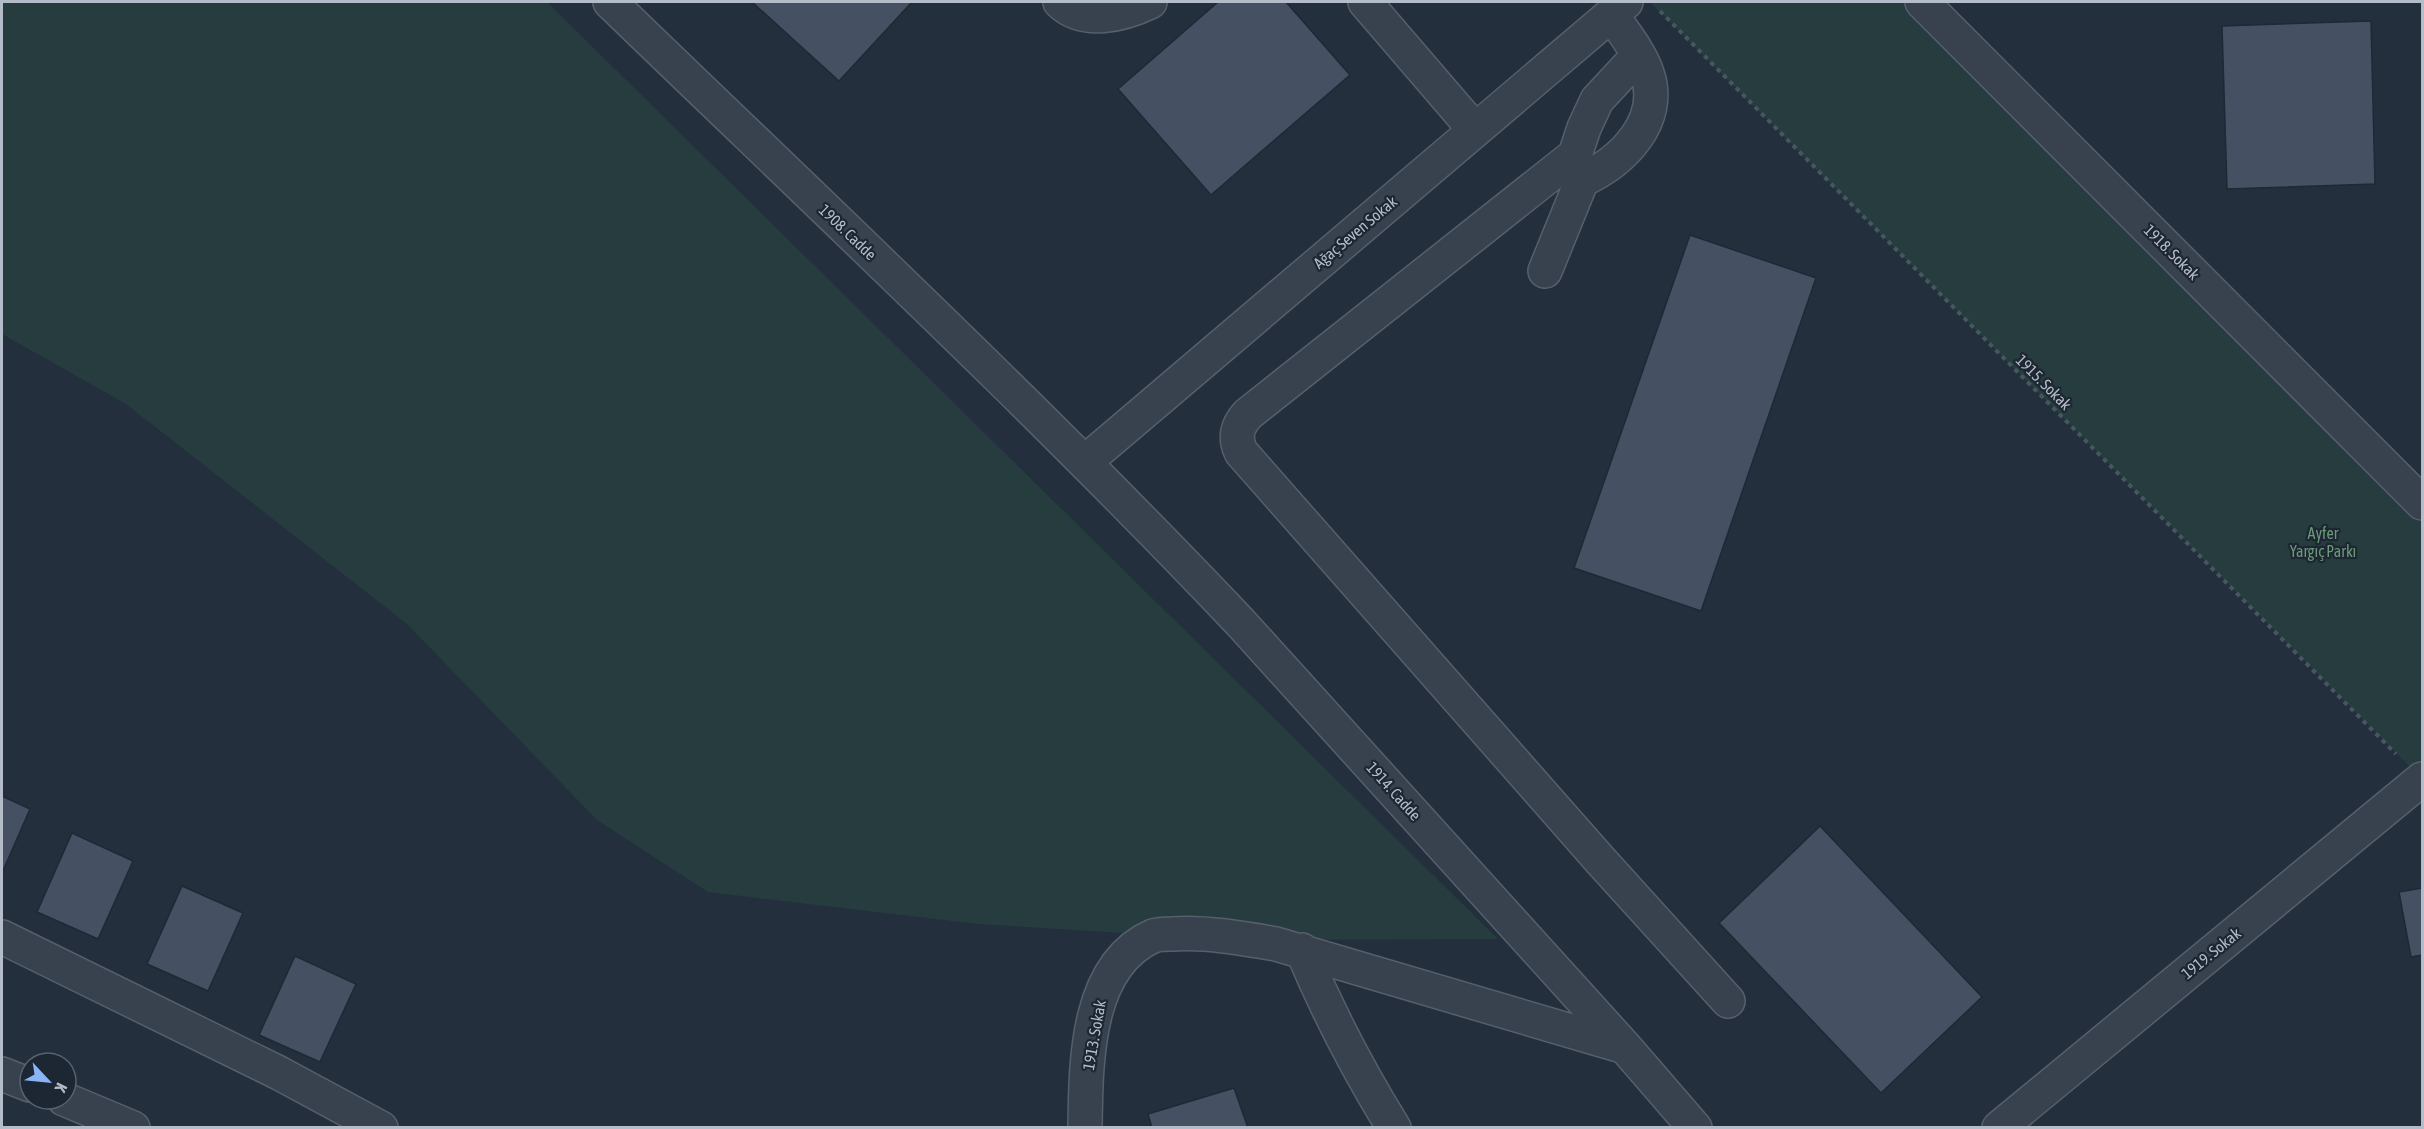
<svg xmlns="http://www.w3.org/2000/svg" width="2424" height="1129" viewBox="0 0 2424 1129" font-family="'Asap Condensed',sans-serif">
	<style>
		.green { fill: #263c3f }
		.building { fill: #455162; stroke: #1f2835; stroke-width: 1.5 }
		.lines { fill: none; stroke-linecap: round; stroke-linejoin: round }
		.minor-casing { stroke: #565f6c; stroke-width: 36 }
		.path { stroke: #44595c; stroke-width: 4; stroke-dasharray: 4.5 4.5; stroke-linecap: butt }
		.minor { stroke: #38414e; stroke-width: 33 }
		.labels { text-anchor: middle; dominant-baseline: central; stroke-width: 4.5; stroke-linejoin: round; paint-order: stroke }
		.street-label { font-size: 16px; fill: #b4bcc9; stroke: #1d2633 }
		.park-label { font-size: 16px; fill: #6b9a76; stroke: #1d2633 }
	</style>
	<rect width="100%" height="100%" fill="#242f3e"/>
	<path class="green" d="M2 2H547L1498 939 1252 940 1155 935 978 924 708 892 597 820 407 624 126 404 2 334Z
		M1650 2H1922L2422 503V779Z"/>
	<path class="building" d="M752 2H912L839 81Z
		M1218 2H1286L1350 75 1211 195 1118 89Z
		M2371 21 2375 184 2227 189 2222 26Z
		M1690 235 1816 278 1701 611 1574 568Z
		M2 796 30 809 2 873Z
		M1820 826 1982 997 1881 1093 1719 923Z
		M72 833 133 861 98 939 37 912Z
		M182 886 243 913 208 991 147 964Z
		M2422 888V955L2411 957 2399 892Z
		M295 956 356 984 320 1062 259 1035Z
		M1234 1088 1248 1128H1152L1148 1114Z"/>
	<g class="lines">
		<defs>
			<path id="minor" d="M610 2C822 207 1037 408 1240 622L1625 1047 1695 1128
				M1060 2C1084 25 1123 15 1150 2
				M1365 2 1475 130
				M1922 2 2422 503
				M1575 155 1248 414C1237 426 1234 437 1241 452L1601 861 1728 1001
				M1582 180C1622 162 1664 121 1647 73 1640 52 1623 32 1611 14
				M1545 271 1582 180 1575 155 1584 128 1597 100 1638 56
				M1085 462 1626 2
				M2 937 279 1073 381 1128
				M1302 950C1328 1012 1358 1070 1394 1128
				M2 1074 30 1085
				M64 1099 133 1128
				M1085 1128C1086 1064 1085 966 1153 936 1159 934 1166 934 1172 934 1207 932 1242 938 1276 944L1625 1047
				M1999 1128 2422 779"/>
		</defs>
		<use href="#minor" class="minor-casing"/>
		<path class="path" d="M1660 11 2396 754"/>
		<use href="#minor" class="minor"/>
	</g>
	<g class="labels">
		<g class="street-label">
			<text transform="translate(848 232) rotate(44)">1908. Cadde</text>
			<text transform="translate(1355 232) rotate(-40)">Ağaç Seven Sokak</text>
			<text transform="translate(2172 252) rotate(45)">1918. Sokak</text>
			<text transform="translate(2044 382) rotate(45)">1915. Sokak</text>
			<text transform="translate(1394 791) rotate(48)">1914. Cadde</text>
			<text transform="translate(2211 953) rotate(-39)">1919. Sokak</text>
			<text transform="translate(1094 1035) rotate(-80)">1913. Sokak</text>
		</g>
		<g class="park-label">
			<text x="2323" y="533">Ayfer<tspan x="2323" dy="18">Yargıç Parkı</tspan></text>
		</g>
	</g>
	<rect width="2424" height="1129" fill="none" stroke="#b4bcc9" stroke-width="6"/>
	<g transform="translate(48 1081) rotate(116)"><circle r="28" fill="#1d2633" stroke="#59626f" stroke-width="1.5"/>
	<path d="M0-4.5L10 22L0 15L-10 22Z" fill="#8ab4f8"/>
	<text y="-9" font-size="16" font-weight="bold" text-anchor="middle" fill="#b4bcc9">K</text>
	</g>
</svg>
